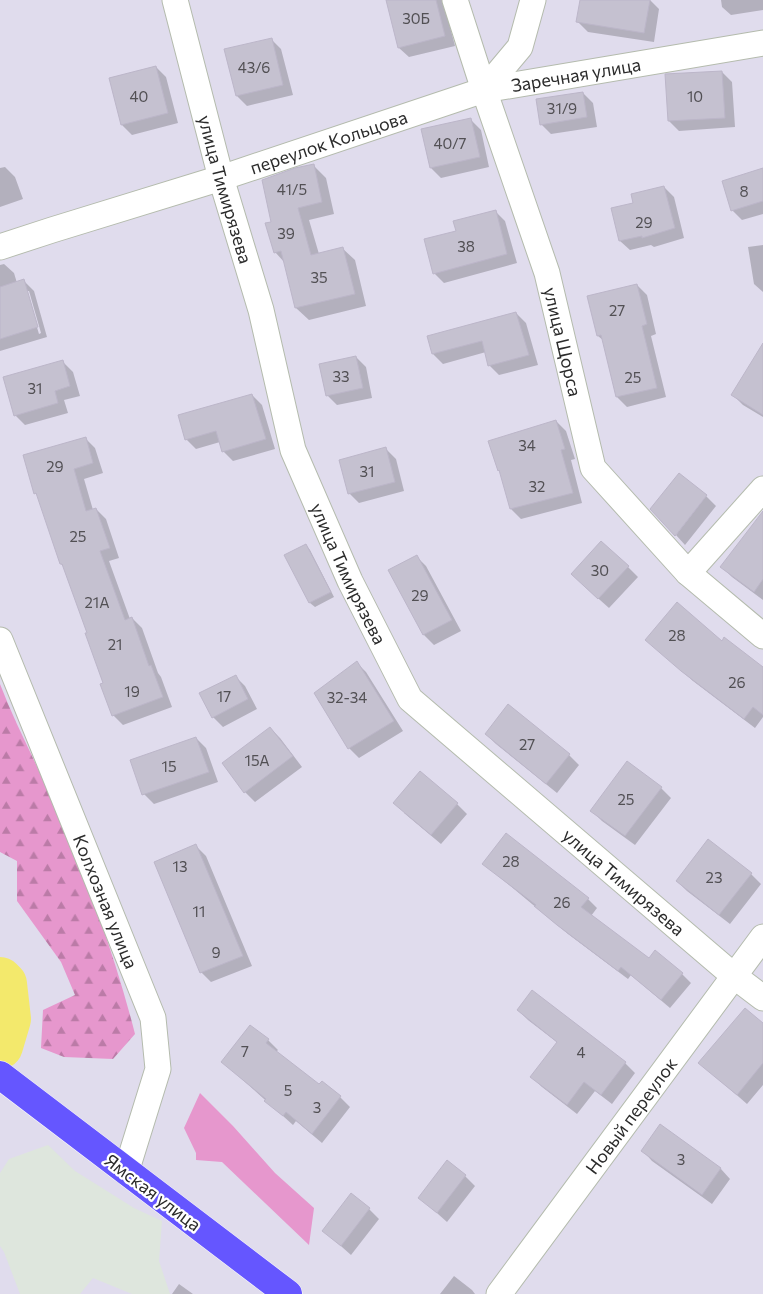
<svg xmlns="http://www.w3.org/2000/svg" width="763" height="1294" viewBox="0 0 763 1294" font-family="Commissioner,sans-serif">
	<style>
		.industrial { fill: #dee6dd }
		.grass { fill: #e697cd }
		.forest { fill: url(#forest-firs) }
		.shadow { fill: #0003; fill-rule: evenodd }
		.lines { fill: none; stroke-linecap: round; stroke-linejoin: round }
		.river { stroke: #f3e96c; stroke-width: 46 }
		.building { fill: #c5c1d0; stroke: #bcb6c9 }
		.street-casing { stroke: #b4bbad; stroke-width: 27 }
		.highway-casing { stroke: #fff; stroke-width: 29 }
		.street { stroke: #fff; stroke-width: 25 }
		.highway { stroke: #6556ff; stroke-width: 28 }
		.labels { text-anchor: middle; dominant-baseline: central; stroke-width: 4.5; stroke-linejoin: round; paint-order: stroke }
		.number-label { font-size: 15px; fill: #525054 }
		.street-label { font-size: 18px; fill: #2b2b2b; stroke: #fff }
	</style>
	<defs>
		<pattern id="forest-firs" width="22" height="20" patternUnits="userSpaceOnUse" patternTransform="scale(1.25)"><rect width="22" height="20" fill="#e697cd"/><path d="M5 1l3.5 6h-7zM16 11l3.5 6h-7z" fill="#bb7ba7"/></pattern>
	</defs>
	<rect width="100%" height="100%" fill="#e0dced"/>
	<path class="industrial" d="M48 1145 75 1171 134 1208 162 1221 159 1261 170 1294H132L93 1278 80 1294H20L4 1252 0 1246V1173L9 1159Z"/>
	<path class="grass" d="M200 1093 233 1126 275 1173 314 1208 309 1245 222 1162 196 1160V1153L184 1128Z"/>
	<path class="forest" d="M0 684C16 726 38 766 56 808 87 879 116 959 135 1034L113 1059 64 1057 41 1048 43 1010 75 995 61 962 17 901V861L0 852Z"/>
	<path class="shadow" d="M387 0H443L455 46 409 57 399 48Z
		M581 0H650L659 9 654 42 588 32 578 22Z
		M721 0H763V10L731 15 722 7Z
		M271 39 281 49 293 95 247 106 237 96 226 50Z
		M156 67 166 77 178 123 132 135 122 125 110 78Z
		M722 72 732 82 735 127 679 131 669 121Z
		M583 93 593 103 597 127 551 134 541 124Z
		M471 120 481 130 489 167 441 178 431 168Z
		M314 166 326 178 334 214 309 220 319 254 342 248 355 260 366 306 309 320 296 308 285 263 275 252 272 223Z
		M5 167 15 177 23 199 0 207V168Z
		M763 170V214L742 220 732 210Z
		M664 187 674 197 684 238 654 247 651 245 630 250 620 241 634 204Z
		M495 211 505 221 517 263 444 283 434 273 458 232Z
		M763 245V292L754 284 748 247Z
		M4 264 14 273 17 283 24 281 34 291 47 337 0 351V265ZM26 291H29L41 333 39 334Z
		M637 285 647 295 656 334 651 336 666 397 627 407 617 397 604 341 598 336 589 297Z
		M516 313 526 323 538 365 499 375 489 365 486 352 443 364 433 354Z
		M763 349V417L743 405 733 395Z
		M356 357 366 367 372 398 337 405 327 395Z
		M63 362 73 372 80 396 64 400 68 413 25 425 15 415Z
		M252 395 262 405 275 449 233 461 223 451 220 442 196 449 186 439Z
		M556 421 566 431 575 459 571 460 582 503 521 519 511 509 501 473 499 470Z
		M85 438 95 448 103 473 84 479 93 510 96 509 106 519 119 558 109 561 130 619 132 618 142 628 158 673 161 677 172 707 123 725 113 715 88 634 64 567 61 564 38 496 35 493Z
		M386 449 396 459 404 491 359 503 349 493Z
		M706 496 716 506 685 545 676 535Z
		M763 535V600L732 577 722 567Z
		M306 545 310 550 334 597 315 607 310 603 286 556Z
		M416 556 426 566 461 631 434 645 424 635 390 570Z
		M628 567 638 577 609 608 582 584Z
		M647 640 722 642 763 669V717L755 728 693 681Z
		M356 662 366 672 403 731 359 758 349 748Z
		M235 676 245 686 257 709 223 727 213 717Z
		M509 706 569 755 579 765 557 793 496 744 486 734Z
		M270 728 280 738 302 767 255 802 245 792 224 764Z
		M196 738 206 748 218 782 154 804 144 794Z
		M661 788 671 798 635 845 602 821 592 811Z
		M457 804 467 814 441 844 404 813Z
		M196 846 206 856 252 966 211 982 201 972Z
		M484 864 588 899 597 908 591 916 649 959 682 974 691 983 670 1008 631 975 628 979 568 934Z
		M751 874 761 884 730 924 687 891 677 881Z
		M532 992 625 1063 635 1073 612 1104 595 1091 577 1114 542 1087 532 1077 558 1043 528 1020 518 1010Z
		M763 1025V1085L747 1104 700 1063Z
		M268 1040 278 1050 276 1052 320 1086 340 1097 350 1107 322 1143 296 1121 293 1125 223 1062Z
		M661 1126 721 1169 730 1179 712 1204 652 1161 643 1151Z
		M465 1176 475 1186 447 1222 420 1198Z
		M369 1209 379 1219 351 1255 324 1231Z
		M454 1276 472 1290 475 1294H440Z
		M179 1284 193 1294H172Z"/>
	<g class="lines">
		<path class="river" d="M0 980 4 984 8 1019 0 1046"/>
	</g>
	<path class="building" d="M386 0H436L445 36 398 48Z
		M580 0H650L644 33 576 22Z
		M272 38 283 85 236 96 224 49Z
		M156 66 168 113 121 125 109 78Z
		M722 71 725 118 668 121 665 74Z
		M583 92 587 117 540 125 536 99Z
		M471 118 480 157 430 168 421 129Z
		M314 164 322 202 298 208 311 255 343 247 355 294 295 308 281 251 274 253 265 223 271 222 262 180 295 168Z
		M763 168V201L731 211 722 181Z
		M664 186 675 228 642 238V236L619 241 611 208 633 203 631 194Z
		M496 210 507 254 433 274 424 239 456 231 453 221Z
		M24 279 38 327 0 339V287Z
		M637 284 647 324 642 326 657 388 616 397 601 335 597 336 587 296Z
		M516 312 529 355 488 366 482 341 432 354 427 336Z
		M763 343V415L731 395Z
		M356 356 363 388 326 396 319 364Z
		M63 360 70 386 55 391 58 403 14 416 3 377Z
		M252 394 266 439 222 452 216 431 185 440 178 415Z
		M556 420 565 449 561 450 573 493 510 509 499 470 498 471 488 441Z
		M86 437 93 463 74 469 86 511 96 508 110 548 100 551 125 620 132 617 149 666 151 665 163 697 112 716 100 684 103 683 85 633H87L62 564H60L36 493 34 494 23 455Z
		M386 447 395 482 348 494 339 460Z
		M679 473 707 495 675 536 650 509Z
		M763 511V579L754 592 720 567Z
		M601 541 629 566 598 599 571 574Z
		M306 544 331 592 309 603 284 555Z
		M417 555 452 620 423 635 388 570Z
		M677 602 722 641 724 637 763 667V715L753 707 744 719 681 671 645 640Z
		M357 661 394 721 348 749 314 693Z
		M236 675 248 699 212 718 199 693Z
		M508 704 570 754 546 784 485 734Z
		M270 727 293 756 244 793 222 763Z
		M196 737 209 772 142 795 130 760Z
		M627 761 662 787 625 836 590 811Z
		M420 771 458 803 431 835 393 803Z
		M506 833 589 898 581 907 649 958 655 950 683 973 661 1000 621 967 618 971 557 925 534 906 536 905 482 864Z
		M708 839 752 873 719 915 676 881Z
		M196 844 243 956 200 973 154 862Z
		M532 990 626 1062 601 1095 584 1082 567 1105 530 1077 557 1042 517 1010Z
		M745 1008 763 1023V1063L737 1095 698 1063Z
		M250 1025 269 1039 266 1043 319 1084 322 1081 341 1096 312 1134 286 1112 283 1116 264 1101 266 1099 221 1062Z
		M660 1124 721 1168 702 1195 641 1151Z
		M447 1160 466 1175 437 1213 418 1198Z
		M351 1193 370 1208 341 1246 322 1231Z"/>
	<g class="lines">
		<defs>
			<g id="street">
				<path id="s1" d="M175 0 221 178 261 310 293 450 350 581 410 699 734 976 763 998"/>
				<path d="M455 0 484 90"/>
				<path id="s2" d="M533 0 520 47 484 90 547 273 593 468 688 573 763 636"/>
				<path id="s3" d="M0 247 52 230 221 178 484 90 763 43"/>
				<path d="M688 573 763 489"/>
				<path id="s4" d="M0 640 153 1018 158 1069 126 1172"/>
				<path id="s5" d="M499 1294 763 937"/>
			</g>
			<path id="highway" d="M0 1075 288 1294"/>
		</defs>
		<use href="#street" class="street-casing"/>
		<use href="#highway" class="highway-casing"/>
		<use href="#street" class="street"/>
		<use href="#highway" class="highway"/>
	</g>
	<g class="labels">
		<g class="number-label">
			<text x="416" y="18">30Б</text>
			<text x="254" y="67">43/6</text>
			<text x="139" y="96">40</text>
			<text x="695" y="96">10</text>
			<text x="562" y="108">31/9</text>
			<text x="450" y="143">40/7</text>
			<text x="292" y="189">41/5</text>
			<text x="744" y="191">8</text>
			<text x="644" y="222">29</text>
			<text x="286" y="233">39</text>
			<text x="466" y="246">38</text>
			<text x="319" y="277">35</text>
			<text x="617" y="310">27</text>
			<text x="341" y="376">33</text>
			<text x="633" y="377">25</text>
			<text x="35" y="388">31</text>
			<text x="527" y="445">34</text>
			<text x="55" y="466">29</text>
			<text x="367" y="471">31</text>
			<text x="537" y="486">32</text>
			<text x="78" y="536">25</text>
			<text x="600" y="570">30</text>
			<text x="420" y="595">29</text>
			<text x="97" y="602">21А</text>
			<text x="677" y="635">28</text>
			<text x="115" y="644">21</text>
			<text x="737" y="682">26</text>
			<text x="132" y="691">19</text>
			<text x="224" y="696">17</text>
			<text x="347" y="697">32-34</text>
			<text x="527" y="744">27</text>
			<text x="257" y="760">15А</text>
			<text x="169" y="766">15</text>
			<text x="626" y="799">25</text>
			<text x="511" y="861">28</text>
			<text x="180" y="866">13</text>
			<text x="714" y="877">23</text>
			<text x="562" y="902">26</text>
			<text x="199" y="911">11</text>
			<text x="216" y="952">9</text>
			<text x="245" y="1051">7</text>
			<text x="581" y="1052">4</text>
			<text x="288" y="1090">5</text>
			<text x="317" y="1107">3</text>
			<text x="681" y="1159">3</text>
		</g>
		<g class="street-label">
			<text stroke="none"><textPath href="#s3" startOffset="602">Заречная улица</textPath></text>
			<text stroke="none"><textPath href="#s3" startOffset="345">переулок Кольцова</textPath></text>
			<text stroke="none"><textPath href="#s1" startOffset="196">улица Тимирязева</textPath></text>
			<text stroke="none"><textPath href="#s2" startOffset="369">улица Щорса</textPath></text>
			<text stroke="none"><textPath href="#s1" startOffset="601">улица Тимирязева</textPath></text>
			<text stroke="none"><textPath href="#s1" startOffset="1022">улица Тимирязева</textPath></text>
			<text stroke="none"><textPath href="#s4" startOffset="282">Колхозная улица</textPath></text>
			<text stroke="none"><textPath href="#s5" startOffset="222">Новый переулок</textPath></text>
			<text transform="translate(153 1192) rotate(37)">Ямская улица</text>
		</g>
	</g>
</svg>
